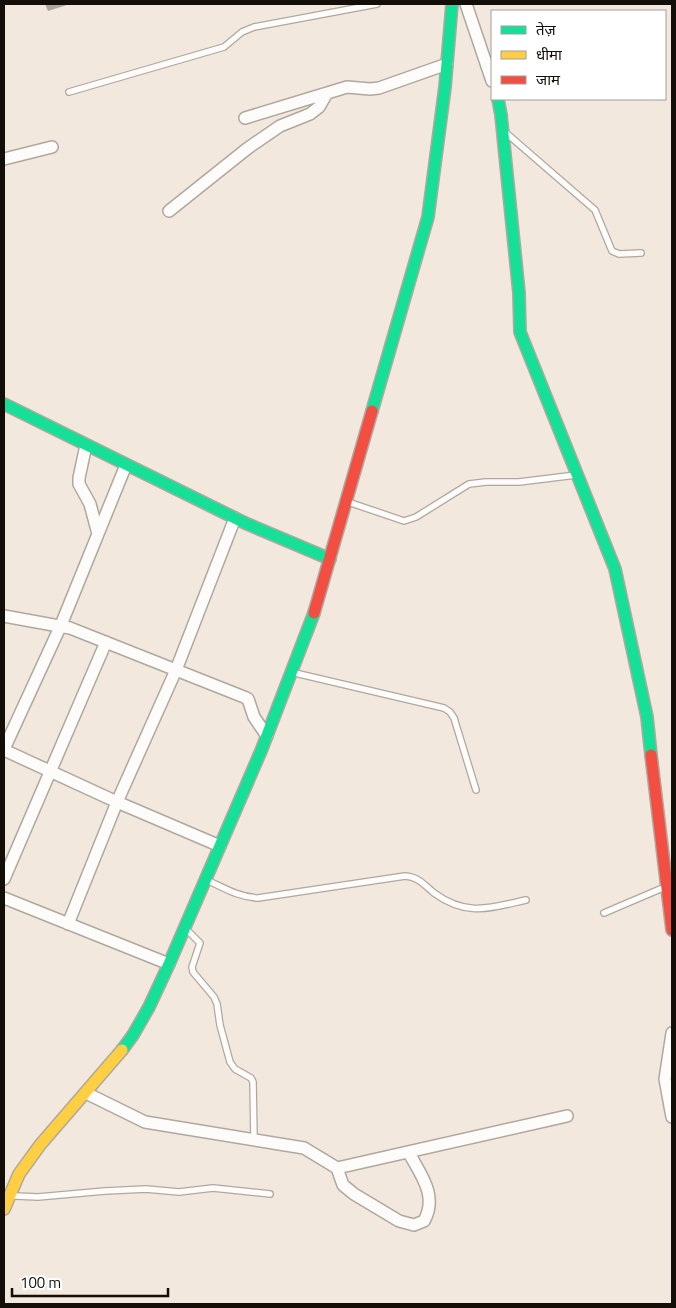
<svg xmlns="http://www.w3.org/2000/svg" width="676" height="1308" viewBox="0 0 676 1308" font-family="'Titillium Web','Noto Sans Devanagari',sans-serif">
	<style>
		.building { fill: #afa79d }
		.lines { fill: none; stroke-linecap: round; stroke-linejoin: round }
		.lane-casing { stroke: #afa89f; stroke-width: 8 }
		.street-casing { stroke: #afa89f; stroke-width: 14 }
		.fast-casing { stroke: #afa89f; stroke-width: 14 }
		.slow-casing { stroke: #afa89f; stroke-width: 14 }
		.jam-casing { stroke: #afa89f; stroke-width: 14 }
		.lane { stroke: #fdfcfa; stroke-width: 5.5 }
		.street { stroke: #fdfcfa; stroke-width: 11 }
		.fast { stroke: #16e098; stroke-width: 11 }
		.slow { stroke: #ffcf43; stroke-width: 11 }
		.jam { stroke: #f24e42; stroke-width: 11 }
	</style>
	<rect width="100%" height="100%" fill="#f2e8dd"/>
	<path class="building" d="M45 4H70L48 11Z"/>
	<g class="lines">
		<defs>
			<path id="lane" d="M69 92 224 47 242 32 254 27 377 4
				M506 133 595 210 612 251 619 254 641 253
				M351 503 404 521 416 517 469 484 486 482H519L576 475
				M295 673 444 708 450 712 454 718 476 790
				M209 881C226 889 239 897 258 898L405 876C419 877 424 885 434 893 467 917 490 908 526 900
				M604 913 665 887
				M188 931 200 943 192 967 193 972 214 997 217 1004 220 1025 230 1062 235 1069 251 1078 253 1082 254 1140
				M15 1196 38 1197 105 1191 146 1189 179 1192 213 1188 270 1194"/>
			<path id="street" d="M466 4 492 81
				M245 118 347 87 370 89 379 88 447 64
				M4 159 52 147
				M169 211 248 148 280 126 310 114 319 107 327 93
				M86 445 79 478V484L90 504 98 534
				M4 616 70 628 244 697 248 699 254 717 267 736
				M4 749 61 625 126 465
				M4 750 117 802 220 846
				M4 879 106 642
				M4 898 169 964
				M68 924 117 802 176 670 235 518
				M672 1033 665 1079 672 1117
				M86 1093 145 1122 304 1148 337 1168 567 1116
				M337 1168 343 1185 354 1194 399 1221 414 1225 424 1221C438 1196 421 1175 409 1153"/>
			<path id="fast" d="M498 99 501 115 519 293 520 332 615 569 647 717 651 755
				M4 404 245 523 330 559
				M372 411 428 217 445 87 452 4
				M122 1050 133 1035 149 1007 169 964 261 751 314 613"/>
			<path id="slow" d="M4 1209 19 1174 40 1145 122 1050"/>
			<path id="jam" d="M314 613 372 411
				M651 755 672 930"/>
		</defs>
		<use href="#lane" class="lane-casing"/>
		<use href="#street" class="street-casing"/>
		<use href="#fast" class="fast-casing"/>
		<use href="#slow" class="slow-casing"/>
		<use href="#jam" class="jam-casing"/>
		<use href="#lane" class="lane"/>
		<use href="#street" class="street"/>
		<use href="#fast" class="fast"/>
		<use href="#slow" class="slow"/>
		<use href="#jam" class="jam"/>
	</g>
	<rect width="676" height="1308" fill="none" stroke="#130e07" stroke-width="10"/>
	<rect x="491" y="10" width="175" height="90" fill="#ffffff" stroke="#a19f9c"/>
	<rect x="501" y="26" width="25" height="8" fill="#16e098" stroke="#a19f9c"/>
	<text x="536" y="35" font-size="15" fill="#130e07">तेज़</text>
	<rect x="501" y="51" width="25" height="8" fill="#ffcf43" stroke="#a19f9c"/>
	<text x="536" y="60" font-size="15" fill="#130e07">धीमा</text>
	<rect x="501" y="76" width="25" height="8" fill="#f24e42" stroke="#a19f9c"/>
	<text x="536" y="85" font-size="15" fill="#130e07">जाम</text>
	<path d="M12 1288v8h156v-8" fill="none" stroke="#130e07" stroke-width="2.5"/>
	<text x="20" y="1288" font-size="15" fill="#130e07" stroke="#ffffff" stroke-width="4" paint-order="stroke">100 m</text>
</svg>
